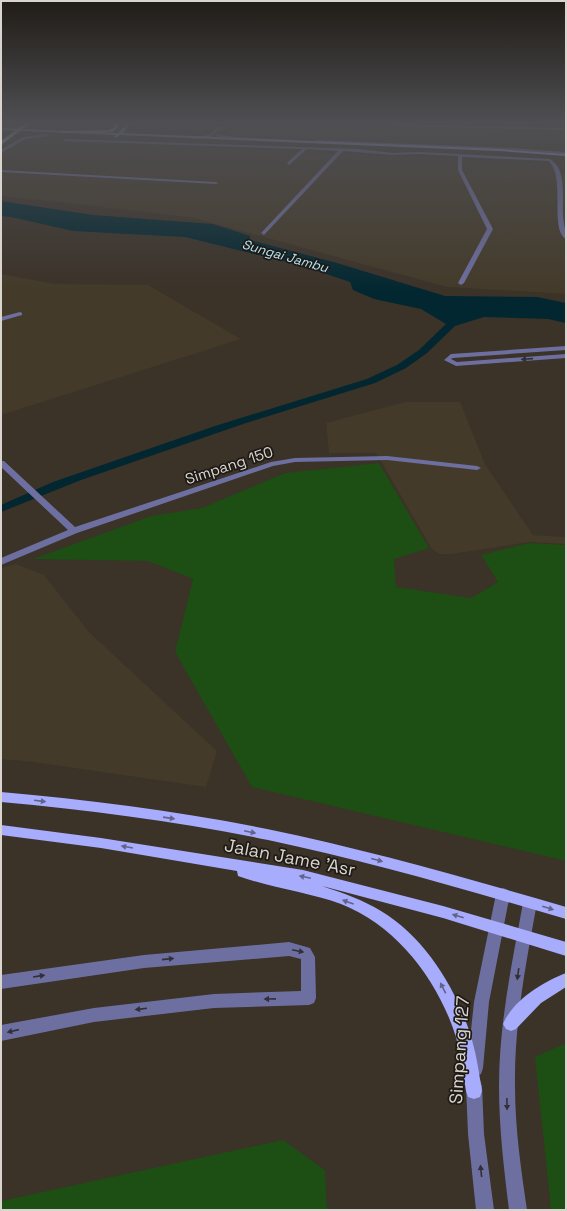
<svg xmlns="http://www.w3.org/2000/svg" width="567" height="1211" viewBox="0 0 567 1211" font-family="'Space Grotesk',sans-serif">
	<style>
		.commercial { fill: #433a29 }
		.green { fill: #1d4e13 }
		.water { fill: #022730 }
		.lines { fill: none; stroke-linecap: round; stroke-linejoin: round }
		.minor { fill: #6d6fa0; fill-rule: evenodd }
		.major { fill: #a8acfc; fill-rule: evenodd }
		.highway { fill: #c6c9fa; fill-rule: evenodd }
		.oneway { fill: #322f38 }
		.oneway2 { fill: #636389 }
		.labels { text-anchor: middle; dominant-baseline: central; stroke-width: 3.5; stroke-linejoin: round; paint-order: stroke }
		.far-water-label { font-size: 13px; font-style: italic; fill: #b4e6f6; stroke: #1e1a16 }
		.street-label { font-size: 15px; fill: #dad4ce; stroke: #1e1a16 }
		.near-street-label { font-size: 18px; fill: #dad4ce; stroke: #1e1a16 }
	</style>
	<rect width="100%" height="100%" fill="#3b3228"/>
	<path class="commercial" d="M241 122 566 123V151L522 148 237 136 227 133Z
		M1 138 564 164 563 166H559L562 175H566V294L447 287 194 218 78 204 1 196Z
		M1 274 55 284 148 285 241 339 1 415Z
		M405 402H460L485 464 533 535 566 537V544L529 542 452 554H439L432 549 376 453H329L326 423Z
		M16 564 44 575 89 632 217 751 206 787 33 762 1 759V568Z"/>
	<path class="green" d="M379 463 429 548 394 559 396 587 471 598 498 582 481 555 529 543 566 545V861L252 787 175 652 193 579 148 561 33 559 151 516 202 508 285 473Z
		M566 1043V1210H551L535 1057Z
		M283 1140 325 1170 327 1210H1V1201Z"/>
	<path class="water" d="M1 201 93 215 213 224 250 236V240L337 263 445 296 537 297 566 303V323L548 319 484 317 455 326 427 353 406 368 375 383 246 423 81 480 1 512V505L53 482 215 426 367 379 397 365 419 350 446 324 421 309 374 299 353 290 350 282 303 266 185 237 73 231 11 217 1 216Z"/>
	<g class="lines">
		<path class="minor" d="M395 124 566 128V130L394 126Z
			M224 126 225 128 219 130 210 137 193 139 191 138 208 135 217 128Z
			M48 134 49 136 25 139 1 153V150L23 137Z
			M216 134 235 137 292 140 290 141 235 139 215 136Z
			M64 139 358 149 393 153 419 152 550 159C567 169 562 197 563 214 563 222 566 230 566 239 549 229 566 179 549 161L462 157V170L493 229 464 283 461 285 458 283 487 229 458 170V156L419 154 393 155 343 151 264 235 261 233 262 232 338 151 307 149 289 165 287 163 302 149 63 141Z
			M316 140 511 148 566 152V154L511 150 315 142Z
			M1 170 216 182 218 183 216 184 1 172Z
			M20 312 22 313V315L1 321V317Z
			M566 346V350L453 358 451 359 457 362 566 354V358L456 366 444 360 451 354Z
			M387 456 477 466 481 468 477 470 387 460 295 462 273 466 77 533 1 565V558L68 530 1 467V461H4L75 527 271 462 295 458Z
			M503 888 508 890 510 894 489 1002 483 1068 481 1074 475 1076 469 1074 467 1068 474 1002 496 894 498 890Z
			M530 897 535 899 537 903C526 963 514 1025 515 1086 515 1128 521 1169 527 1210H509C504 1169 499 1128 499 1086 499 1024 512 963 523 903L525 899Z
			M289 942 310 948 315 957 316 998 314 1003 309 1005 214 1008 94 1022 1 1041V1025L94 1008 214 994 301 991V959L289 956 144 968 1 989V975L144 955Z
			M474 1078 480 1080 482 1086 484 1134 494 1210H476L468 1134 466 1086 468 1080Z"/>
		<path class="major" d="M128 122H132L123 133 499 149 566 154V156L499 151 120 135 116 138 114 137 116 135 1 130V128L118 133Z
			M1 792C90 800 179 811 267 829 368 850 467 878 566 907V919C467 890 368 861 268 840 180 822 91 810 1 802Z
			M1 825 101 838 303 870 443 906 566 942V956L443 918 322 886C343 893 363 900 381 911 426 938 458 991 472 1040 477 1057 479 1074 482 1091L480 1097 474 1099 468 1097 466 1091C463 1073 461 1055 456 1037 438 980 397 926 341 904 307 892 272 888 238 876L237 871 101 848 1 835Z
			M566 973V987L541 1003 516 1029 511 1031 506 1029 503 1024C513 1000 543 982 566 973Z"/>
		<path class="highway" d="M27 122H32L1 145V141Z
			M113 122 119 123 118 128 112 132 100 133H61L59 132 61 131 109 130 114 127 115 124Z"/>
	</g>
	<defs><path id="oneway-solid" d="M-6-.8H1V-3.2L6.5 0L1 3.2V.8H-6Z"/></defs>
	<g class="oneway">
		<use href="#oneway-solid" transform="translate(527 359) rotate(176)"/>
		<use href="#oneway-solid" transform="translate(298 951) rotate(12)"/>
		<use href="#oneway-solid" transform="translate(168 959) rotate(-6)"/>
		<use href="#oneway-solid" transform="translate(518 974) rotate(98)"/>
		<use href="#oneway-solid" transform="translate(39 976) rotate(-9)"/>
		<use href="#oneway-solid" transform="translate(270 999) rotate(179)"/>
		<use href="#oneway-solid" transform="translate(141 1009) rotate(173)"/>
		<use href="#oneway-solid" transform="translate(13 1031) rotate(167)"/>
		<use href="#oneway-solid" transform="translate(507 1104) rotate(89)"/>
		<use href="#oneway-solid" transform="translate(481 1171) rotate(-96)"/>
	</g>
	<g class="oneway2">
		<use href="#oneway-solid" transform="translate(40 801) rotate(7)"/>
		<use href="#oneway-solid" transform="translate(169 818) rotate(8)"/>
		<use href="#oneway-solid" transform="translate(250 832) rotate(12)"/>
		<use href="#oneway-solid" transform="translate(127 847) rotate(-170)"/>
		<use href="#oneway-solid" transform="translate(377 860) rotate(15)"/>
		<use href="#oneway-solid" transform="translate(305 877) rotate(-168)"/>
		<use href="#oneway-solid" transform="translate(348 902) rotate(-160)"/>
		<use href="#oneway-solid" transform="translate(548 908) rotate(17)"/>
		<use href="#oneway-solid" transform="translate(458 916) rotate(-164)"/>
		<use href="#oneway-solid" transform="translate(443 988) rotate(-117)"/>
	</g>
	<linearGradient id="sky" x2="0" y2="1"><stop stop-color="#201c16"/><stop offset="0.42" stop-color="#4f4f53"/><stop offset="1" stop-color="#4f4f53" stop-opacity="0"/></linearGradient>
	<rect width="567" height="292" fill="url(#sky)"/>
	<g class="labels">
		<g class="far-water-label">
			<text transform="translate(285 256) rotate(16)">Sungai Jambu</text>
		</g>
		<g class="street-label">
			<text transform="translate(229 465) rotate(-18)">Simpang 150</text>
		</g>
		<g class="near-street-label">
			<text transform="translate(290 857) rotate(11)">Jalan Jame 'Asr</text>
			<text transform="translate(459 1050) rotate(-86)">Simpang 127</text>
		</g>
	</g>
	<rect width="567" height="1211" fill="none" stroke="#dad4ce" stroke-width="4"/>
</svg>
